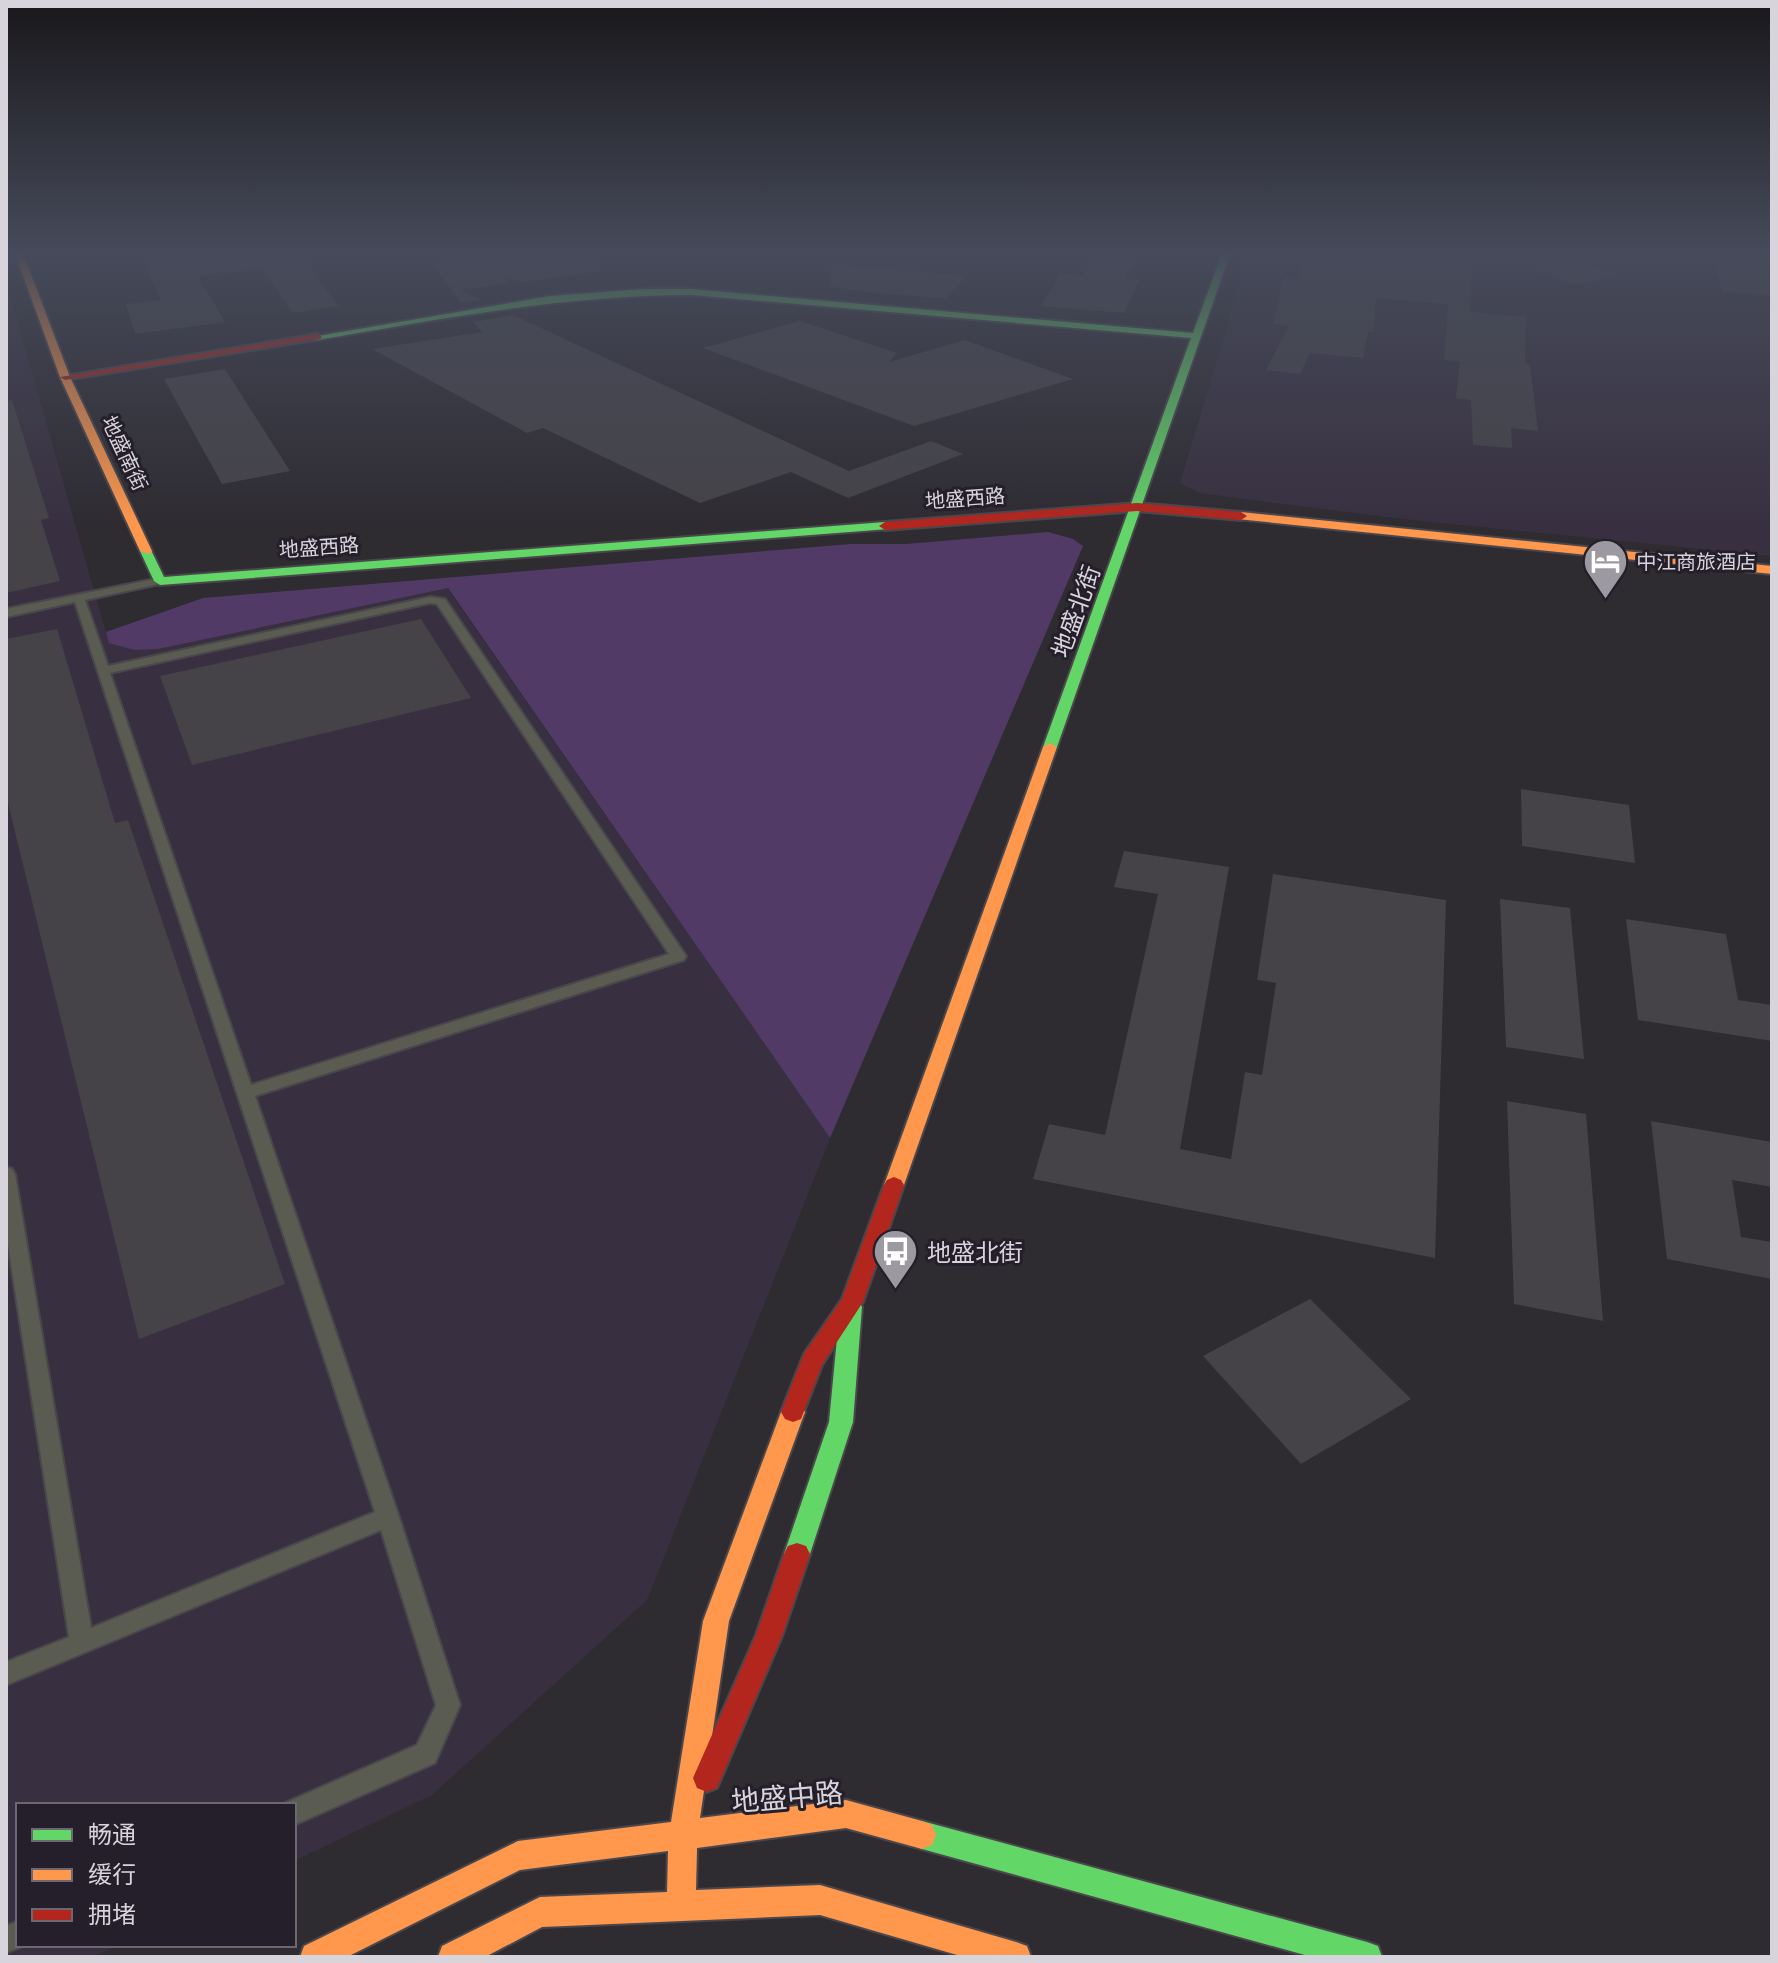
<svg xmlns="http://www.w3.org/2000/svg" width="1778" height="1963" viewBox="0 0 1778 1963" font-family="Manrope,'Noto Sans SC',sans-serif">
	<style>
		.built { fill: #383040 }
		.green { fill: #513b66 }
		.building { fill: #454348 }
		.lines { fill: none; stroke-linecap: round; stroke-linejoin: round }
		.lane-casing { stroke: #49474c; stroke-width: 4 }
		.fast-casing { stroke: #49474c; stroke-width: 4 }
		.slow-casing { stroke: #49474c; stroke-width: 4 }
		.jam-casing { stroke: #49474c; stroke-width: 4 }
		.lane { fill: #5a5b51; fill-rule: evenodd }
		.fast { fill: #63d668; fill-rule: evenodd }
		.slow { fill: #ff974d; fill-rule: evenodd }
		.jam { fill: #b3261e; fill-rule: evenodd }
		.labels { text-anchor: middle; dominant-baseline: central; stroke-width: 6; stroke-linejoin: round; paint-order: stroke }
		.far-street-label { font-size: 20px; fill: #d8d4dc; stroke: #241f2a }
		.far-poi-label { font-size: 20px; fill: #d8d4dc; stroke: #241f2a; text-anchor: start }
		.street-label { font-size: 24px; fill: #d8d4dc; stroke: #241f2a }
		.poi-label { font-size: 24px; fill: #d8d4dc; stroke: #241f2a; text-anchor: start }
		.near-street-label { font-size: 28px; fill: #d8d4dc; stroke: #241f2a }
	</style>
	<rect width="100%" height="100%" fill="#2e2b31"/>
	<path class="built" d="M1250 251H1772V556L1401 519 1199 493 1180 483Z
		M6 281 109 643 158 649 447 588 830 1138 647 1600 432 1795 294 1861V1805H18V1945H118L93 1957H6Z"/>
	<path class="green" d="M1048 532 1073 539 1083 546 830 1138 448 588 158 649 135 650 109 643 106 632 203 598 850 544H906Z"/>
	<path class="building" d="M178 251H297L339 306 293 313 262 268 198 276 225 322 135 334 126 304 161 300 142 256Z
		M536 251H583L602 271 522 282 508 277 505 284 459 290 481 300 461 303 433 264Z
		M1098 251H1139L1125 279 1139 280 1124 313 1041 306 1060 274 1084 276Z
		M1306 251H1451V267V261L1472 262 1470 312 1526 317 1525 364 1530 365 1538 431 1511 428 1512 448 1473 445 1471 400 1456 398 1460 361 1444 360 1448 304 1376 298 1373 332H1368L1363 358 1310 353 1300 374 1266 370 1289 326 1273 324 1284 277 1300 278Z
		M1709 251H1772V295L1723 292Z
		M1573 259 1619 275 1576 285 1530 268Z
		M832 265 874 268 966 276 946 298 887 294 830 287Z
		M513 315 849 471 931 441 963 454 848 498 791 472 700 503 543 428 527 433 372 349 482 332 474 322Z
		M800 321 897 353 889 362 965 340 1073 379 914 426 703 348Z
		M225 369 230 377 290 471 222 484 164 379Z
		M12 400 49 518 41 520 60 581 6 593V401Z
		M421 619 471 698 192 765 160 676Z
		M57 629 115 823 128 820 285 1284 139 1339 6 795V639Z
		M1521 789 1629 805 1635 863 1522 846Z
		M1124 851 1229 867 1180 1149 1231 1159 1245 1072 1262 1075 1276 983 1257 980 1273 874 1446 900 1435 1258 1033 1179 1049 1124 1105 1135 1158 894 1114 887Z
		M1500 899 1570 908 1584 1059 1506 1047Z
		M1626 919 1726 934 1738 1000 1772 1005V1041L1638 1020Z
		M1507 1101 1586 1114 1603 1321 1514 1304Z
		M1651 1121 1772 1142V1187L1732 1180 1741 1237 1772 1242V1279L1667 1259Z
		M1310 1299 1411 1399 1301 1464 1203 1356Z"/>
	<g class="lines">
		<defs>
			<path id="lane" d="M160 578 166 581 164 583 85 600 108 666 430 597 445 599 686 956 684 960 255 1096 399 1517 460 1705 435 1763 294 1825V1805H284L285 1803 417 1745 436 1705 381 1530 6 1685V1662L69 1637 6 1232V1167L12 1169 15 1174 91 1628 375 1512 75 602 6 617V609ZM430 603 437 604 669 954 251 1085 110 673Z
				M18 1921V1945H25L6 1953V1926Z"/>
			<path id="fast" d="M1223 251H1231L1057 747 1050 751 1043 747 1191 338 691 295C564 295 442 319 317 340L312 337 550 296 644 289H691L1193 333Z
				M885 522 891 526 889 529 160 585 154 581 140 551 150 548 164 577Z
				M851 1298 859 1301 862 1307 853 1422 810 1554 806 1562 797 1565 788 1562 784 1554 829 1422 840 1307 843 1301Z
				M922 1821 1367 1942 1378 1946 1382 1957H1312L922 1849 912 1845 908 1835 912 1825Z"/>
			<path id="slow" d="M14 251H22L70 377 152 551 150 554 140 551 60 377Z
				M1241 512 1772 566V574L1237 519V513Z
				M1050 743 1057 747 904 1185 901 1190H887L884 1185 1043 747Z
				M793 1402 801 1405 805 1412 729 1621 700 1818 846 1800 922 1821 932 1825 936 1835 932 1845 922 1849 846 1828 697 1848 696 1890 820 1885 1016 1942 1027 1946 1031 1957H964L820 1915 542 1927 485 1957H438L442 1946 540 1897 667 1892 668 1851 520 1870 347 1957H300L304 1946 518 1841 671 1822 703 1621 781 1412 785 1405Z"/>
			<path id="jam" d="M317 334 322 337 320 339 65 380 60 377Z
				M1137 503 1241 512 1247 516 1241 520 1137 511 885 530 879 526 885 522Z
				M894 1177 901 1180 904 1185 863 1302 822 1365 801 1419 793 1422 785 1419 781 1412 804 1354 842 1299 884 1185 887 1180Z
				M797 1543 806 1546 810 1554 782 1636 717 1788 707 1792 697 1788 693 1778 756 1635 784 1554 788 1546Z"/>
		</defs>
		<use href="#lane" class="lane-casing"/>
		<use href="#fast" class="fast-casing"/>
		<use href="#slow" class="slow-casing"/>
		<use href="#jam" class="jam-casing"/>
		<use href="#lane" class="lane"/>
		<use href="#fast" class="fast"/>
		<use href="#slow" class="slow"/>
		<use href="#jam" class="jam"/>
	</g>
	<linearGradient id="sky" x2="0" y2="1"><stop stop-color="#19181b"/><stop offset="0.48" stop-color="#464a5a"/><stop offset="1" stop-color="#464a5a" stop-opacity="0"/></linearGradient>
	<rect width="1778" height="526" fill="url(#sky)"/>
	<defs>
		<symbol id="hotel-pin" viewBox="-11 -11 22 30"><path d="M0 17L-7.5 6A9.5 9.5 0 1 1 7.5 6Z" fill="#9c99a0" stroke="#241f2a"/><path d="M-6-4.5h1.5V1H6V5H4.5V3h-9V5H-6ZM-4 0a1.8 1.8 0 1 1 3.6 0ZM.5 0V-2.5h3Q6-2.5 6 0Z" fill="#fff"/></symbol>
		<symbol id="bus-pin" viewBox="-11 -11 22 30"><path d="M0 17L-7.5 6A9.5 9.5 0 1 1 7.5 6Z" fill="#9c99a0" stroke="#241f2a"/><path d="M-5-6H5V4H4V6H2V4H-2V6H-4V4H-5ZM-3.5-4V0h7V-4ZM-3.5 1.2v1.5H-2V1.2ZM2 1.2v1.5H3.5V1.2Z" fill="#fff"/></symbol>
	</defs>
	<g fill-rule="evenodd">
		<use href="#hotel-pin" x="1580" y="536" width="51" height="69"/>
		<use href="#bus-pin" x="870" y="1226" width="51" height="69"/>
	</g>
	<g class="labels">
		<g class="far-street-label">
			<text transform="translate(125 453) rotate(65)">地盛南街</text>
			<text transform="translate(965 498) rotate(-4)">地盛西路</text>
			<text transform="translate(319 547) rotate(-4)">地盛西路</text>
		</g>
		<g class="far-poi-label">
			<text x="1636" y="561">中江商旅酒店</text>
		</g>
		<g class="street-label">
			<text transform="translate(1075 611) rotate(-70)">地盛北街</text>
		</g>
		<g class="poi-label">
			<text x="927" y="1251">地盛北街</text>
		</g>
		<g class="near-street-label">
			<text transform="translate(787 1796) rotate(-5)">地盛中路</text>
		</g>
	</g>
	<rect width="1778" height="1963" fill="none" stroke="#d8d4dc" stroke-width="16"/>
	<rect x="16" y="1803" width="280" height="144" fill="#241f2a" stroke="#6c6771" stroke-width="2"/>
	<rect x="32" y="1829" width="40" height="12" fill="#63d668" stroke="#6c6771" stroke-width="2"/>
	<text x="88" y="1843" font-size="24" fill="#d8d4dc">畅通</text>
	<rect x="32" y="1869" width="40" height="12" fill="#ff974d" stroke="#6c6771" stroke-width="2"/>
	<text x="88" y="1883" font-size="24" fill="#d8d4dc">缓行</text>
	<rect x="32" y="1909" width="40" height="12" fill="#b3261e" stroke="#6c6771" stroke-width="2"/>
	<text x="88" y="1923" font-size="24" fill="#d8d4dc">拥堵</text>
</svg>
